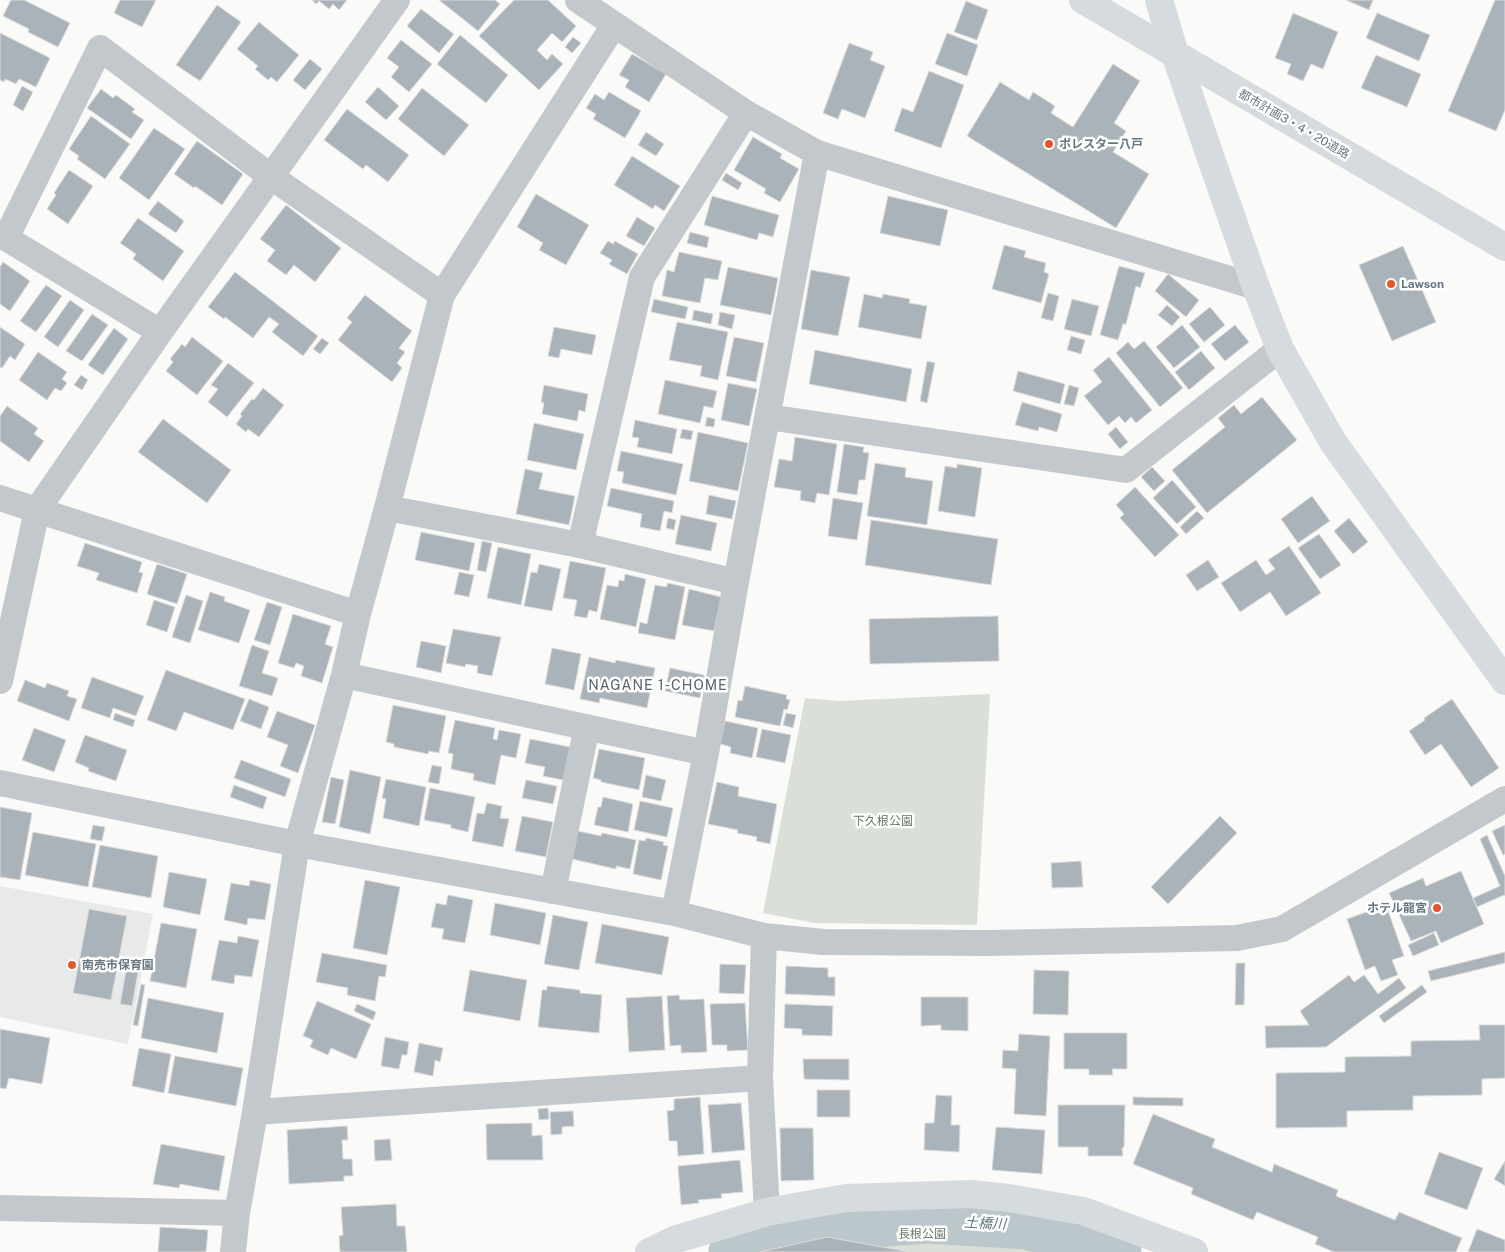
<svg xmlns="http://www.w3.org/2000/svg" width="1505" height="1252" viewBox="0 0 1505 1252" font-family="'Public Sans','Noto Sans JP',sans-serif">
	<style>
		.built { fill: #e8e9e9 }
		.green { fill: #dadfd7 }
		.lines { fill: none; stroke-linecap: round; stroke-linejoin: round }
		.river { stroke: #bbc7cb; stroke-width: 49 }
		.building { fill: #aab3b9; stroke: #dcdcda }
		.street { stroke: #c3c8cc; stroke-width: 26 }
		.secondary { stroke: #d6dbdf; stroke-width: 28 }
		.poi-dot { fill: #e4572e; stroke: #fff; stroke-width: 2 }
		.labels { text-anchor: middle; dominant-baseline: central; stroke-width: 5; stroke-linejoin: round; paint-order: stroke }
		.street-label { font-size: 12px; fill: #657683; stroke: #fff }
		.poi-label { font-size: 12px; font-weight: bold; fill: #657683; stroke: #fff; text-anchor: start }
		.park-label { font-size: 12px; fill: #687a64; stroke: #fff }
		.neighbourhood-label { font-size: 14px; letter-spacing: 1px; fill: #57646e; stroke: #fff }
		.water-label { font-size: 14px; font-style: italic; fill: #60757c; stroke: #fff }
	</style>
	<rect width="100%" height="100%" fill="#fafaf8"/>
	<path class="built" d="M0 886 153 914 128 1044 0 1017Z"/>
	<path class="green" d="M990 694 977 925 814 923 763 913 805 698 839 701Z
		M884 1215 965 1216 1038 1223 1090 1235 1134 1252H711C768 1235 825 1224 884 1215Z"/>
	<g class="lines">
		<path class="river" d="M733 1252 834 1229 873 1223 926 1219 1026 1225 1086 1241 1117 1252"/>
	</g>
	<path class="building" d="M11 0H24L70 23 58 47 28 32 29 29 3 16Z
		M120 0H156L142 27 114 13Z
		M312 0H347L339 10 333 4 329 9 319 1 316 4Z
		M439 0H495L500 4 478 31Z
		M514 0H548L576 26 562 42 552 33 537 50 547 60 552 54 563 64 539 90 479 36Z
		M1346 0H1373L1369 10Z
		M1495 0H1505V110L1496 131 1448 111Z
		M966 1 988 10 977 40 954 32Z
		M217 5 241 22 200 81 176 65Z
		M421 9 454 34 439 53 407 26Z
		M1293 13 1338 32 1323 69 1311 64 1303 81 1287 74 1291 64 1275 58Z
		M1377 13 1430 35 1419 61 1366 38Z
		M259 22 299 55 277 82 271 77 268 80 255 69 258 66 237 49Z
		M0 33 50 58 36 87 19 79 16 84 5 79 4 82 0 80Z
		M947 33 978 45 967 76 935 64Z
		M460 35 508 75 486 103 437 64Z
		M573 37 581 43 572 53 565 47Z
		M401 40 432 64 409 92 391 77 399 67 387 58Z
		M849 43 873 52 870 60 885 66 865 118 842 109 838 119 823 113Z
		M632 54 666 74 649 102 625 87 629 80 619 75Z
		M1376 55 1421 74 1407 107 1361 88Z
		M310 59 322 69 305 90 293 80Z
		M1113 64 1140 81 1114 123 1126 131 1113 152 1149 174 1116 228 967 136 1000 82 1029 100 1033 92 1055 106 1051 113 1073 127Z
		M929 71 964 85 941 148 894 131 902 108 913 112Z
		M22 86 33 92 23 111 13 105Z
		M378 87 399 106 386 120 365 102Z
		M422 88 469 125 444 156 398 119Z
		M101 89 113 98 116 95 135 109 132 112 144 120 131 139 87 108Z
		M609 92 641 111 625 138 593 119 596 114 586 108 595 94 604 100Z
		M347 109 409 155 388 182 366 165 363 169 324 140Z
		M91 116 130 144 105 179 77 159 79 156 69 149Z
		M154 128 185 149 149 200 119 178Z
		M646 132 664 144 656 156 638 145Z
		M753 137 782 154 780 158 799 169 780 202 764 193 766 189 734 170Z
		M197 141 243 174 222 205 195 186 194 188 174 174Z
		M632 156 680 186 664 211 655 205 653 209 614 185Z
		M69 170 93 186 68 224 47 209 56 195 54 193Z
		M726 173 742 183 738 190 722 180Z
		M536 194 589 225 566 265 539 250 543 243 517 227Z
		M712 196 779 215 773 237 759 233 757 240 704 225Z
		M888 196 948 210 940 246 880 233Z
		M158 201 184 221 176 233 148 214Z
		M286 205 341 248 315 282 294 265 286 275 267 261 275 250 260 239Z
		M637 217 655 228 644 246 626 236Z
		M138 218 184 251 163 281 133 259 136 254 120 243Z
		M690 232 709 237 707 248 687 243Z
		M608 241 613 244 615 241 638 254 627 274 609 264 612 260 600 253Z
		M1004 245 1026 251 1024 257 1046 263 1044 272 1049 274 1041 303 992 289Z
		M1403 246 1436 322 1392 341 1359 265Z
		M679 252 722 261 718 280 705 278 700 303 662 296 667 270 674 272Z
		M3 262 30 281 10 311 0 304V267Z
		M1119 266 1145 273 1140 288 1136 286 1126 324H1123L1118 340 1100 335Z
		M728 267 778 278 771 315 720 305Z
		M811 270 850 277 838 336 801 329Z
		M235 272 318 336 303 356 272 332 279 324 269 317 253 338 225 317 224 319 208 307Z
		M1168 274 1199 300 1186 317 1155 291Z
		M46 285 62 296 36 332 20 321Z
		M1048 293 1059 296 1053 321 1041 318Z
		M864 294 882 298 883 294 910 299 909 303 927 306 921 339 858 327Z
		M365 295 412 331 399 348 405 352 397 363 402 368 392 382 338 340 352 322 347 318Z
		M654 299 688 307 685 319 651 312Z
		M1072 299 1099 306 1091 336 1064 329Z
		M70 300 84 310 58 347 44 337Z
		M1167 305 1180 317 1172 326 1158 315Z
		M1210 307 1225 325 1204 342 1189 324Z
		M694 310 713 314 711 324 692 320Z
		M720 312 735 315 732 329 718 325Z
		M92 314 108 325 82 361 66 351Z
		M677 322 728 332 718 380 700 376 702 366 669 360Z
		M1182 325 1200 347 1174 368 1156 347Z
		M1235 325 1249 342 1225 361 1211 344Z
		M0 327 25 344 15 360 10 356 2 368 0 367Z
		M554 327 596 335 592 355 561 349 559 358 548 356Z
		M114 328 128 339 103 375 88 365Z
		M1071 336 1085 340 1081 354 1067 350Z
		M192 337 223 361 197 395 166 371 173 362 170 359 182 344 185 347Z
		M734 337 764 343 756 382 726 376Z
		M322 338 329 343 320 354 313 349Z
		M1144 341 1183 388 1160 407 1116 353 1128 342 1134 349Z
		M815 350 912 369 906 402 809 384Z
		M1201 351 1215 368 1189 390 1175 372Z
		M38 352 67 372 62 379 67 383 61 391 55 388 47 400 19 380Z
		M1109 357 1152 410 1136 423 1131 417 1125 423 1119 416 1108 425 1084 396 1102 382 1093 370Z
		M927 361 935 363 927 403 920 401Z
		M228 363 254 383 227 417 208 402 218 389 211 385Z
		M1018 371 1065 384 1060 404 1013 391Z
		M81 375 88 380 82 390 74 385Z
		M665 380 717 391 713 408 704 406 700 423 658 414Z
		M728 383 757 389 749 426 721 420Z
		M544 385 588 394 585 412 579 410 577 421 542 414 544 403 541 402Z
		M1069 385 1079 388 1074 406 1064 404Z
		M263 388 284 405 259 437 248 429 246 432 236 424 242 416 240 414 252 399 254 400Z
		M1262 397 1297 440 1207 513 1172 470 1225 427 1218 418 1234 405 1241 414Z
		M1022 402 1062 414 1057 432 1039 427 1038 431 1015 425Z
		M7 406 38 428 34 434 44 441 29 462 0 441V416Z
		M707 417 715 419 714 427 705 426Z
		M163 419 231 470 207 503 138 452Z
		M635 420 677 429 672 454 637 447 639 438 632 437Z
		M534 423 584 434 576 470 527 460Z
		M1116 427 1128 442 1120 449 1108 434Z
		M682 429 693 431 691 440 680 438Z
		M698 432 748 443 738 491 689 481Z
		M795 437 837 444 829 495 817 493 815 503 800 500 801 491 774 487 779 459 792 461Z
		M844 444 864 447 863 452 869 453 865 480H859L857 495 837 492Z
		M621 451 683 464 676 495 622 483 624 472 617 471Z
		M875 463 906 468 905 477 933 481 927 525 867 516Z
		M957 464 982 468 975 517 938 511 945 466 957 468Z
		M1152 467 1165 481 1154 491 1141 477Z
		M525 469 543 473 539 489 575 496 569 525 516 514Z
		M1172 480 1196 507 1177 524 1153 498Z
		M1135 487 1179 535 1155 557 1120 518 1124 514 1116 505Z
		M611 488 674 501 672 513 664 511 660 531 640 527 642 514 607 506Z
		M709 495 736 501 732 519 706 514Z
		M1312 496 1330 521 1298 543 1281 519Z
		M833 498 863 503 857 540 828 536Z
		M1197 511 1204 518 1186 534 1180 527Z
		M681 515 717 523 711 551 675 544Z
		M668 518 676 520 674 530 666 528Z
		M1349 518 1368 542 1353 554 1334 531Z
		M871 520 998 539 991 585 865 565Z
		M421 532 475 543 469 571 415 560Z
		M1319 534 1341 565 1320 579 1298 548Z
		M482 541 492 543 486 572 477 570Z
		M85 543 142 562 139 572 143 573 137 593 96 580 99 573 77 566Z
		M1289 546 1321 593 1286 616 1270 592 1240 612 1221 583 1256 560 1266 575 1275 569 1268 560Z
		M498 547 531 554 521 605 487 598Z
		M1208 560 1219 577 1197 591 1186 575Z
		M570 561 606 568 597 612 589 610 587 618 574 616 577 600 563 598Z
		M157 564 187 574 177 604 147 594Z
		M539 564 561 569 552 611 524 606 531 572 537 573Z
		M459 572 474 575 469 597 454 594Z
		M625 574 646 579 636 627 600 619 607 585 618 587 619 580 624 581Z
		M668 583 685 587 675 640 638 633 640 622 647 624 655 585 666 587Z
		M689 589 721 597 714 631 682 625Z
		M210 592 225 597 224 601 250 610 239 643 198 630Z
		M186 595 203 601 190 643 172 637Z
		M154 600 175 607 167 632 146 625Z
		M267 602 282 607 270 645 254 640Z
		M293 614 331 626 325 644 333 647 322 683 301 676 304 666 296 663 294 668 278 663Z
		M998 616 999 661 870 664 869 619Z
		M453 629 501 637 492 676 477 673 478 666 466 664 465 667 446 663Z
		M421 641 446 646 441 673 416 667Z
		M252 645 269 651 262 673 278 678 272 696 239 686Z
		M552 648 581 654 574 690 545 684Z
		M589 657 615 663 616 660 655 668 647 708 600 698 599 703 580 699Z
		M670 668 704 675 700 698 665 691Z
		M166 670 245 699 233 730 184 712 176 731 147 720Z
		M92 677 144 696 136 716 113 708 110 718 81 708Z
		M25 680 45 688 47 683 69 691 67 696 77 699 69 721 17 701Z
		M745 686 787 695 786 699 790 700 787 710 784 709 780 726 735 717 738 700 742 701Z
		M249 699 269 707 261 729 240 721Z
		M1452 699 1499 768 1471 787 1441 744 1425 755 1409 731 1425 720 1424 718Z
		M393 705 446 716 439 753 429 751 428 754 394 747V744L386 742Z
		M277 711 315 725 298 773 280 766 288 745 267 737Z
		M115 713 135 720 133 727 113 720Z
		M786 713 796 715 793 728 783 725Z
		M455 720 495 728 493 739 497 740 499 730 521 734 516 758 501 755 495 785 473 780 474 774 451 769 453 754 448 753Z
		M725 721 758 728 752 758 730 753 731 747 720 744Z
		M34 728 66 740 54 772 22 760Z
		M762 729 791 735 785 763 756 757Z
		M85 735 127 750 116 781 88 771 89 768 75 762Z
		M530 739 570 747 563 780 543 776 545 767 525 763Z
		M599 749 645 758 639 790 601 782V780L593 778Z
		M241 760 291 779 285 797 234 778Z
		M432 765 442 767 439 784 428 782Z
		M350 770 381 777 370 834 339 827Z
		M646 775 666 780 661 801 642 797Z
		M331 777 344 780 335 824 322 822Z
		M386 779 426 787 419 826 383 818 386 799 382 798Z
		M526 780 557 786 553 804 522 798Z
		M717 782 739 787 738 796 777 804 770 844 756 841 757 837 737 833 738 830 708 824Z
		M234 785 267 797 263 809 230 797Z
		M430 788 475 797 468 832 451 828V825L424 820Z
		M603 797 633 804 628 832 594 825 598 807H601Z
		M640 801 673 808 667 837 634 830Z
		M487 803 502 806 500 818 509 819 503 847 472 841 477 813 484 814Z
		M0 807 32 813 20 880 0 877Z
		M522 816 553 822 546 857 515 851Z
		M1220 816 1237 833 1168 904 1151 887Z
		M93 825 105 827 102 841 90 839Z
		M1505 825V854L1503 855 1492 831Z
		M578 831 601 836 602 833 636 840 630 869 616 866V869L572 859Z
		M33 832 96 844 88 887 25 875Z
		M1487 835 1505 876V896L1504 895 1477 907 1473 898 1500 886 1480 839Z
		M646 838 664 842 663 845 668 846 661 880 633 874 639 840 645 841Z
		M100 845 158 856 151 898 92 887Z
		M1081 861 1083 887 1052 888 1051 863Z
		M1461 871 1484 924 1441 943 1436 931 1411 941 1389 893 1423 878 1426 886Z
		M169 872 207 879 200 915 163 907Z
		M250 880 271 884 265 920 248 918 247 925 224 920 231 883 249 886Z
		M365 880 400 887 387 955 353 948Z
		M448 895 473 900 465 943 442 939 444 929 431 927 436 903 446 905Z
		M495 903 546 913 540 945 490 935Z
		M1386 905 1404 956 1392 960 1398 975 1381 981 1375 966 1365 970 1347 919Z
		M89 909 127 916 111 1000 73 993Z
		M553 915 588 922 579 970 544 964Z
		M161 923 197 929 186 988 150 981Z
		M602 924 669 937 662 975 595 963Z
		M1434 933 1439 945 1413 956 1408 945Z
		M238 936 259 940 252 977 235 975 234 984 211 980 219 940 237 943Z
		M1505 952V963L1431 981 1428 971Z
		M322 953 387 965 385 977 379 976 375 1001 347 995 348 988 316 982Z
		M1236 963H1245L1244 1005H1235Z
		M720 964 746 965 744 994 719 993Z
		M127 965 139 967 132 1006 120 1004Z
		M786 966 828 968V977H835V996L785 994Z
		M470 970 527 980 520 1021 463 1011Z
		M1034 970 1069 971 1068 1015 1033 1014Z
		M1349 975 1354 982 1364 975 1378 994 1399 978 1406 988 1326 1047 1266 1048 1265 1026 1309 1025 1300 1011Z
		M141 984 145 985 138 1026 133 1025Z
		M1422 985 1427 992 1384 1023 1379 1016Z
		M547 986 580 990V993L602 995 599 1033 538 1027 542 990H547Z
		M679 995 680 1000 704 999 707 1052 681 1053V1045L670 1046 667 996Z
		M662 996 665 1050 629 1052 626 998Z
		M921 997H968V1031L941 1030V1025L921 1026Z
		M148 998 224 1013 217 1053 141 1038Z
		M317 1001 371 1024 356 1059 331 1048 328 1055 310 1047 313 1040 303 1036Z
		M745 1003 748 1050 727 1051V1045H712L710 1004Z
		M357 1004 376 1012 373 1020 354 1011Z
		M785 1004 833 1006 832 1036 802 1035V1029L784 1028Z
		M1479 1025H1505V1078L1482 1079V1095L1413 1096V1110L1347 1111V1127L1276 1128V1073L1345 1072V1057L1411 1056V1041L1480 1040Z
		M0 1029 50 1038 42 1084 9 1078 6 1089 0 1088Z
		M1064 1033H1127V1069H1112L1113 1075H1089V1069H1064Z
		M1019 1034 1050 1036 1046 1116 1014 1114 1016 1069 1002 1068 1003 1050 1018 1051Z
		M385 1037 409 1042 407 1055H402L399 1069 381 1066Z
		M419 1043 443 1048 440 1062 435 1060 433 1076 414 1072Z
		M139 1048 171 1054 164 1093 132 1086Z
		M175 1056 243 1068 236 1106 168 1093Z
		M803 1059H849V1080L804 1079Z
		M817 1090H850V1117H817Z
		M936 1095 952 1096 951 1125H960L959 1152 924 1150 925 1123H934Z
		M700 1097 704 1154 678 1156 677 1141H669L667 1111 674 1110V1099Z
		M1133 1097 1183 1098V1106L1133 1105Z
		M741 1103 745 1150 712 1153 708 1105Z
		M1058 1105H1125L1124 1147 1122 1148 1123 1156H1088V1147H1058Z
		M548 1108 549 1119 539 1120 538 1109Z
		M573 1111 574 1126 562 1127V1134L551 1135 550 1112Z
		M1153 1114 1215 1139 1212 1147 1272 1172 1274 1164 1338 1190 1336 1196 1395 1220 1399 1212 1462 1238 1456 1252H1334L1315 1244 1318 1237 1257 1212 1253 1220 1191 1194 1193 1188 1133 1164Z
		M532 1123V1136L542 1135 543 1160H487L486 1124Z
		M347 1126 348 1140H342L343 1159H352L353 1176H344V1181L289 1184 287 1130Z
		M996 1127 1045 1130 1042 1174 992 1170Z
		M780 1128H813L814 1180 781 1181Z
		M390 1139 392 1160 375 1161 374 1140Z
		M161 1144 225 1156 219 1191 180 1184 179 1188 153 1184Z
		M1439 1152 1483 1168 1467 1210 1424 1194Z
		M740 1160 743 1192 721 1194 722 1198 698 1200 699 1203 681 1205 678 1166Z
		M1505 1161V1186L1494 1179Z
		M396 1204 397 1226H405L407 1252H340L339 1236 343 1235 341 1207Z
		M160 1227 208 1230 206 1252H158Z
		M1477 1229 1505 1240V1252H1468Z
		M827 1237 910 1252H760Z"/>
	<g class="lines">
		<path class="street" d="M578 0 746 113 817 153 1256 287
			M0 237 6 238 160 332
			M6 238 100 48 270 176 442 295
			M768 417 1126 470 1280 349
			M0 498 358 614
			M387 508 580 545 736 582
			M580 545 642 277 746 113
			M344 675 706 753
			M0 681 37 510 160 332 397 0
			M0 783 297 844 674 913 764 936 823 942 987 943 1237 938 1282 929 1505 799
			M553 891 587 727
			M674 913 706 753 736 582 817 153
			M764 936 760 1078 767 1212
			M255 1112 760 1078
			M0 1208 237 1213
			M233 1252 237 1213 255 1112 297 844 344 675 358 614 387 508 442 295 614 25"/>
		<path class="secondary" d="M1083 0 1505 247
			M1159 0 1175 54 1216 173 1256 287 1280 349 1333 442 1505 681
			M649 1252 674 1240 767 1212 846 1198 971 1194 1009 1198 1083 1211 1194 1252"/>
	</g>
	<g class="poi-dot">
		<circle cx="1049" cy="144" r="5"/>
		<circle cx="1391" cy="284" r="5"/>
		<circle cx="1437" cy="908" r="5"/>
		<circle cx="72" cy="965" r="5"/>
	</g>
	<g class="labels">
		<g class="street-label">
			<text transform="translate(1294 124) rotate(30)">都市計画3・4・20道路</text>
		</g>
		<g class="poi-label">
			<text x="1059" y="144">ポレスター八戸</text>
			<text x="1401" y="284">Lawson</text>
			<text x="1427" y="908" text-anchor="end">ホテル龍宮</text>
			<text x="82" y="965">南売市保育園</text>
		</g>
		<g class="park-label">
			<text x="883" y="821">下久根公園</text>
			<text x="922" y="1234">長根公園</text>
		</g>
		<g class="neighbourhood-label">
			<text x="658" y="685">NAGANE 1-CHOME</text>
		</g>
		<g class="water-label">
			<text transform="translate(985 1223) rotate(3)">土橋川</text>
		</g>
	</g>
</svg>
